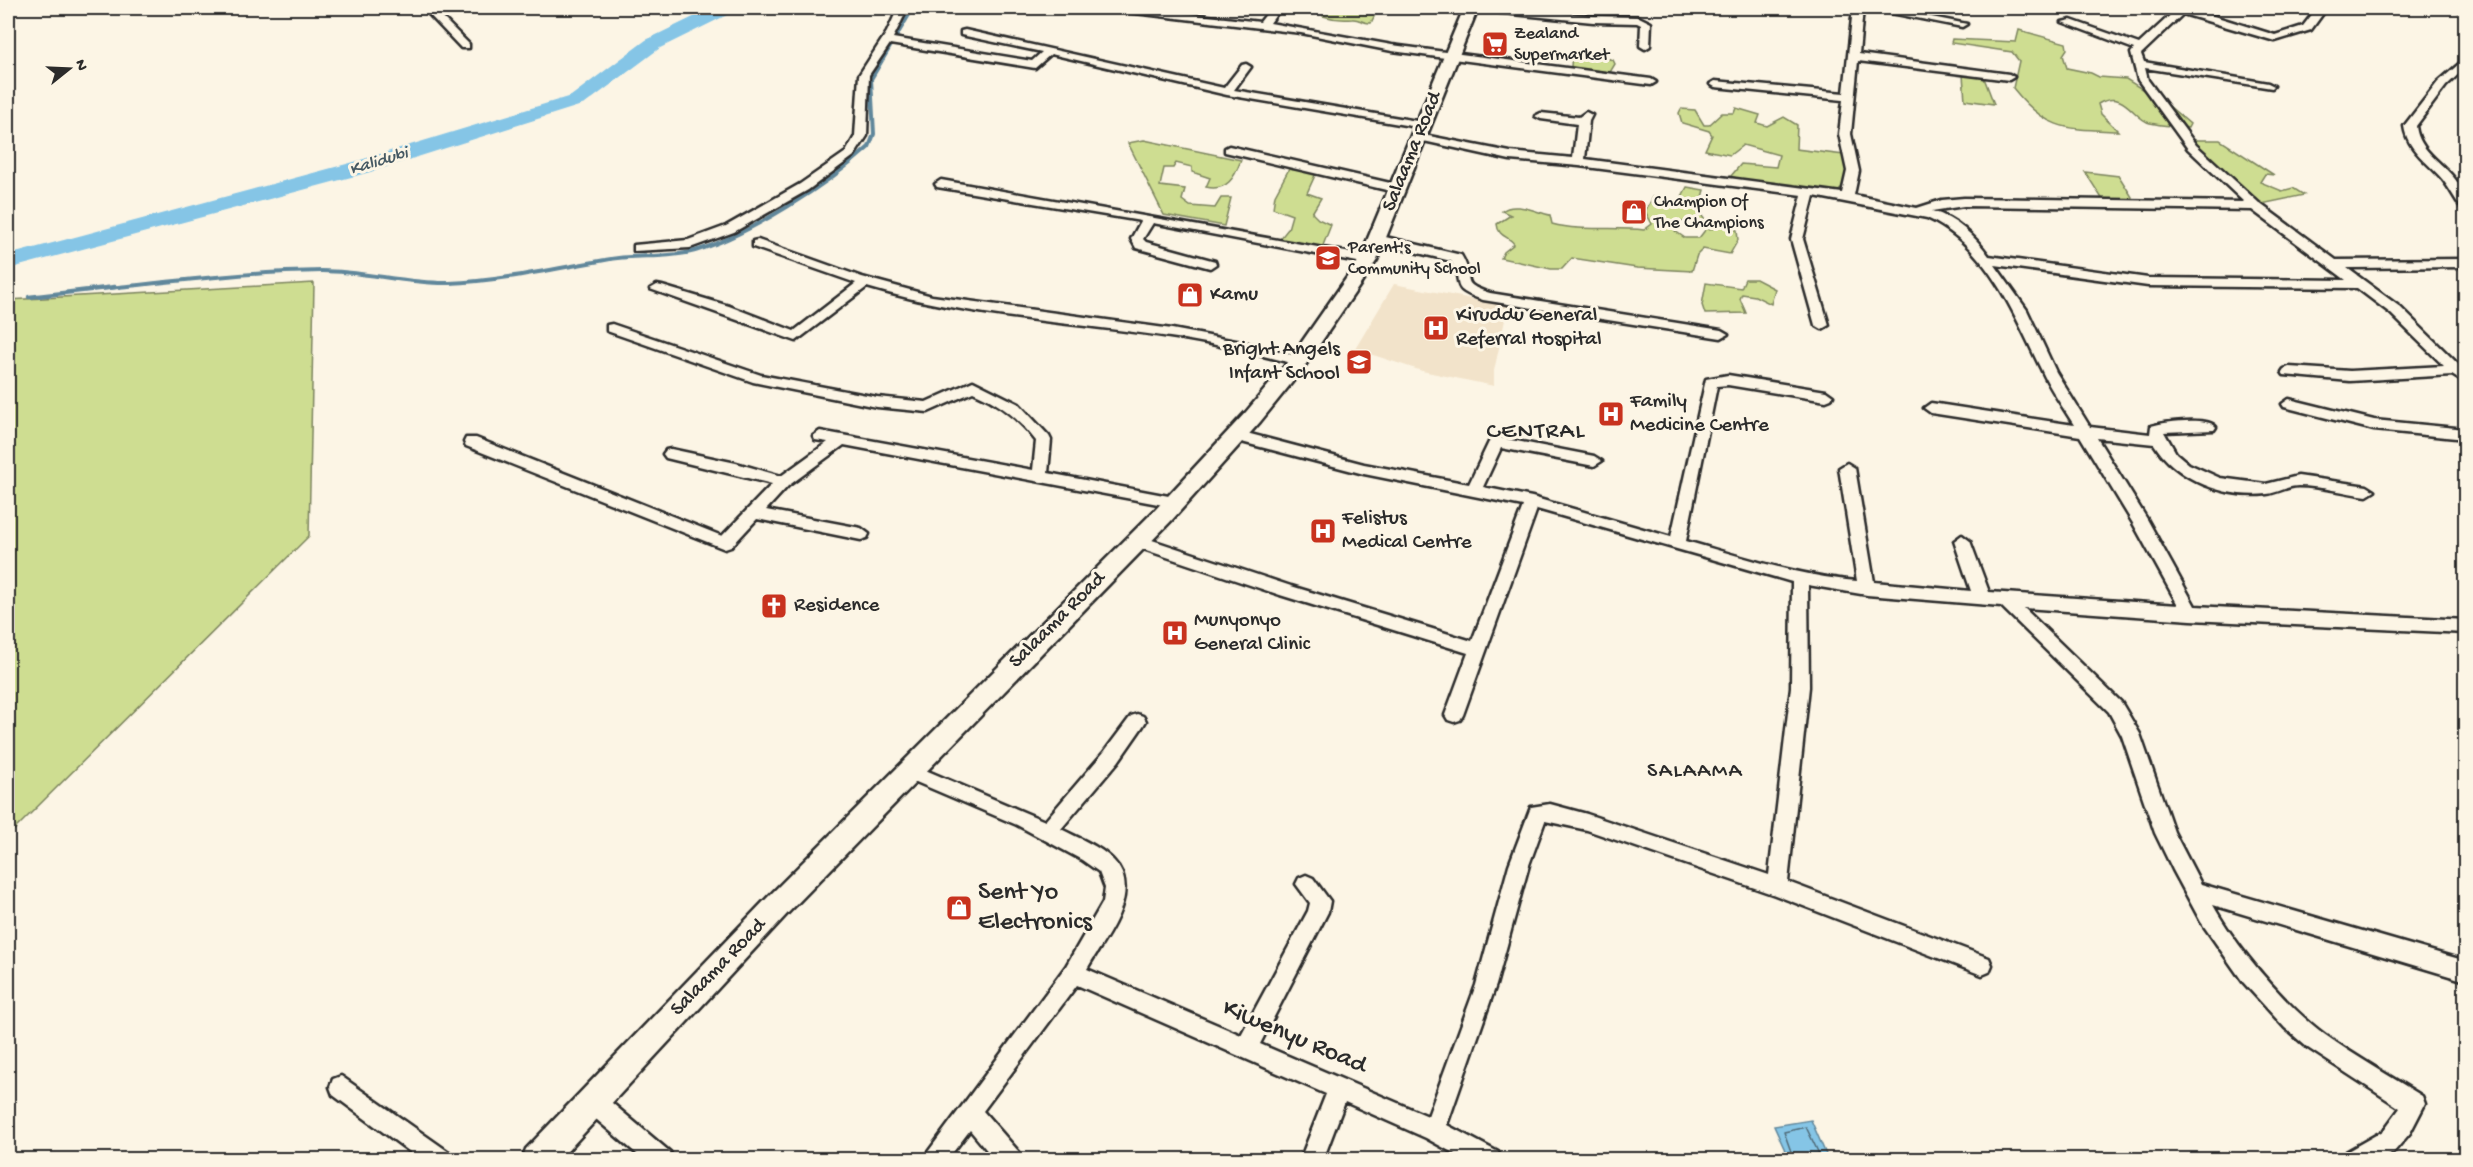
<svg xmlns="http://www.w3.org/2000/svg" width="2473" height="1167" viewBox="0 0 2473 1167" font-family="'Gochi Hand',sans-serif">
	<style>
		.built { fill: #f2e3ca }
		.green { fill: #cedd91; stroke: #7c845e; stroke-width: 1.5 }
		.water { fill: #85c5e6; stroke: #61879b; stroke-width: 1.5 }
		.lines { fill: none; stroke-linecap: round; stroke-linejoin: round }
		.shore { stroke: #4f6976; stroke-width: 1.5 }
		.stream-far1 { stroke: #61879b; stroke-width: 4 }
		.stream { stroke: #61879b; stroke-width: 4.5 }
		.river { fill: #85c5e6; fill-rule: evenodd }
		.street-casing { stroke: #2b2b2b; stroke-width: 5 }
		.secondary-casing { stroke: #2b2b2b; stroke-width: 5 }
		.street { fill: #fcf5e5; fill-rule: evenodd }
		.secondary { fill: #fcf5e5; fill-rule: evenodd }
		.labels { text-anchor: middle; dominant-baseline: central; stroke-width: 6; stroke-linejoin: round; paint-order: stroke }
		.far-poi-label { font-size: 18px; fill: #2b2b2b; stroke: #fcf5e5; text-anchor: start }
		.far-water-label { font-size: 18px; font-style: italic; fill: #465963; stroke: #fcf5e5 }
		.street-label { font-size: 21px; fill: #2b2b2b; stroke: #fcf5e5 }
		.poi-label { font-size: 21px; fill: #2b2b2b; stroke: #fcf5e5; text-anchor: start }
		.neighbourhood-label { font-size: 22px; letter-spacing: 1.5px; fill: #2b2b2b; stroke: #fcf5e5 }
		.quarter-label { font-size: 24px; letter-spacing: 1.5px; fill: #2b2b2b; stroke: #fcf5e5 }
		.near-poi-label { font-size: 26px; fill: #2b2b2b; stroke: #fcf5e5; text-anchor: start }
		.near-street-label { font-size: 26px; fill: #2b2b2b; stroke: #fcf5e5 }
	</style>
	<rect width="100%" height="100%" fill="#fcf5e5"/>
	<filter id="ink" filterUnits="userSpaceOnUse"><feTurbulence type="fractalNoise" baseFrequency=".0167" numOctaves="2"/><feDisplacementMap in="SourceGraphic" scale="12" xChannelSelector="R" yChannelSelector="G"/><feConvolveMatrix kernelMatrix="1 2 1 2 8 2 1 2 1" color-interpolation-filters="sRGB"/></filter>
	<g filter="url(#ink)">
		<path class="built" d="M1394 284 1508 306 1494 371V386L1422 371 1355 349Z"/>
		<path class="green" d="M1295 8H1378L1371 23C1364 24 1359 18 1352 19 1342 20 1333 19 1323 16V14Z
			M2019 30 2066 43 2067 49 2063 55 2067 68 2091 73 2099 77 2126 79 2169 106 2190 124 2188 128C2176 126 2162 126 2150 123 2133 119 2125 88 2098 104L2101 114 2118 131C2066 129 2047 131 2013 88L2019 61 2012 52 1951 43 1952 39 2016 42Z
			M1580 51 1613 60 1615 64 1609 74 1571 67 1572 52Z
			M1963 75 1984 78 1994 104 1965 100Z
			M1736 108 1760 115 1757 123 1767 126 1784 117 1797 125 1796 149 1844 155C1847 167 1847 184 1837 193L1748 182 1731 176 1741 164 1776 167 1779 155 1743 145 1730 155 1705 150 1712 135 1709 131 1682 123 1679 113 1681 109 1695 110 1704 125H1709L1722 113H1734Z
			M1144 140 1241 160C1235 177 1227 192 1206 187L1210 178 1192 172V167L1176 163 1173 168H1164L1160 186 1185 189 1182 200 1190 206 1215 208 1221 198H1231L1224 226 1164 215 1128 143Z
			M2191 140H2220L2274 175 2265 174 2260 182 2282 191 2293 188 2304 195 2257 205 2230 176 2206 159Z
			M1289 169 1316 173 1307 193 1321 198 1312 213 1318 219 1331 225 1322 248 1280 239 1288 229 1292 215 1273 208 1275 195Z
			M2085 172 2119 176 2132 197 2129 202 2103 200Z
			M1687 187 1704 190 1698 211 1705 220 1698 224 1676 221 1675 231 1685 238H1699L1706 229 1717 228 1720 225 1737 230 1738 240 1730 254 1703 249 1697 255 1692 271 1637 268 1572 258 1562 269H1551L1501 258 1504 252 1514 244C1509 236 1498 237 1497 224L1511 215 1502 211C1514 201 1536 212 1550 215L1552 224C1582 232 1614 226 1644 230L1652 224 1645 211 1654 196 1679 202Z
			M1745 279H1756L1775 289 1771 304 1755 296 1742 294 1740 299 1746 313 1705 314 1702 305 1706 283 1741 288Z
			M314 283 309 536 8 836V300Z"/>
		<path class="water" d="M1811 1120 1828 1159H1789L1774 1126Z"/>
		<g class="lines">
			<path class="shore" d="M1794 1160 1784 1132 1806 1127 1822 1160"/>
			<path class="stream-far1" d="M101 289C174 281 248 272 322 271 364 271 407 284 449 283 501 281 553 269 605 260 635 254 666 259 695 251 749 235 827 185 869 147L874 134 871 79 913 8"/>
			<path class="stream" d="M29 297 115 287"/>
			<path class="river" d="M712 8H735L733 12 660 48 585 104 370 172 8 269V255L354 162 571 96 646 40Z"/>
			<defs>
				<path id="street" d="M423 8H433L469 44V48H461Z
					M898 8H908L893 38 1032 61 1042 52 961 35V31L965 30 1224 88 1242 65 1246 64 1251 67 1234 90 1423 122 1429 125 1423 128 1227 95 1051 54 1035 68 890 44 869 75 867 136 854 156 808 190 734 232 690 248 634 251V245L688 240 726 226 800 184 846 152 855 136 859 75 887 32Z
					M1113 8H1139L1260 22 1271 8H1281L1270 23 1392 45 1651 79 1656 82 1651 85 1392 51 1301 33 1118 11Z
					M1477 8H1508L1593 16 1639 17 1651 23 1650 46 1645 49 1640 46 1641 25 1637 23 1593 22 1482 11Z
					M1853 8H1863L1859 54 2009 74 2014 77 2009 80 1858 61 1851 134 1859 171 1854 195 1917 208 1942 200 1964 198 2244 202 2188 149 2138 80 2131 53 2134 49 2062 22 2071 20 2139 44 2178 8H2188L2275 35 2303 26 2317 8H2327L2311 30 2275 41 2183 14 2141 54 2144 62 2268 83 2274 86 2272 88 2145 68 2148 80 2196 145 2259 203 2336 260 2466 259V267L2347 268 2400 307 2461 367 2466 371V384L2452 375 2350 381 2284 375 2282 372 2284 369 2289 367 2350 371 2444 366 2390 313 2357 288 2148 286 1995 265 2027 310 2056 372 2090 427 2150 434 2151 426C2164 422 2208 416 2216 427L2214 430 2164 432 2176 453 2189 464 2220 478 2266 484 2298 476 2367 486 2375 491 2367 496C2344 493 2321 486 2298 486 2287 486 2278 493 2267 494 2226 499 2176 480 2154 444L2097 438 2147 519 2195 606 2466 620V633L2191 620 2024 608 2121 702 2140 734 2174 832 2201 884 2466 961V981L2213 905C2236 947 2286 1006 2324 1034 2355 1056 2390 1076 2422 1096L2425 1104 2410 1133 2393 1153 2380 1160H2343L2346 1152 2383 1131 2400 1108 2308 1048 2285 1028 2243 982 2201 922 2173 870 2155 833 2122 736 2109 712 2001 606 1867 595 1808 585 1809 687 1788 882 1989 958 1992 965 1989 972 1982 975 1775 895 1587 830 1545 821 1529 865 1496 985 1447 1125 1498 1152 1501 1160H1466L1426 1138 1345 1102 1323 1160H1300L1326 1094 1077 985 983 1111 1019 1152 1022 1160H995L970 1130 947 1160H922L1066 966 1103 902 1105 888 1099 872 1082 860 1017 825 902 776 900 771 902 766 909 763 1045 821 1104 752 1131 716 1137 714 1143 716 1146 721 1143 726 1118 762 1061 829C1078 838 1100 846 1113 860 1145 892 1103 940 1087 969L1241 1035 1308 911 1310 903 1296 884 1299 878 1306 875 1313 878 1330 901 1328 912 1260 1044 1428 1116 1476 985 1509 865 1531 807 1550 804 1587 814 1769 875 1791 687 1792 582 1537 509 1463 715 1460 720 1454 722 1448 720 1445 715 1468 653 1280 595 1131 545 1129 541 1137 535 1291 586 1472 641 1523 506 1364 474 1230 439 1228 435 1230 431 1235 430 1364 464 1469 484 1489 442 1496 437 1594 456 1602 461 1594 466 1501 448 1483 487 1532 497 1671 537 1706 379 1728 375 1826 391 1833 396 1831 399 1826 401 1728 385 1717 386 1686 541C1742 557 1799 576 1857 581L1839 468 1847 463 1855 468 1874 582 1971 591 1954 541 1962 535 1970 541 1989 592 2178 605 2134 525 2080 436 1931 413 1924 408 1931 403 2074 425C2063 407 2050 389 2041 369 2014 314 1987 245 1927 218L1814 196 1803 239 1829 325 1822 329 1815 325 1791 239 1802 195 1579 166 1510 160 1419 140 1413 137 1419 134 1510 152 1573 158 1577 124 1541 119 1535 116 1541 113 1579 117 1586 112 1592 115 1589 121 1585 159 1842 193 1847 171 1839 134 1843 100 1715 87 1710 84 1715 81 1844 93ZM1964 206 2252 210 2346 280 2148 278 1989 256C1974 235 1957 219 1932 211Z
					M1866 8H1886L1967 24 1962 27Z
					M2457 8H2466V12L2458 10Z
					M2466 58V67L2446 86 2416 126C2420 162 2466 168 2466 210L2462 209C2455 199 2450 189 2443 180 2429 163 2407 150 2404 126L2438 82Z
					M1229 146 1399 185 1405 189 1399 193 1225 152V148Z
					M941 180 1368 256 1374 260 1368 264 1153 223 1143 239 1146 242 1215 261 1216 264 1210 268 1136 248 1131 239 1141 221 937 187 935 184Z
					M1377 235 1461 255C1477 281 1456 282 1490 293L1721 330 1728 334 1721 338 1483 300C1446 287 1466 286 1451 261L1373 242 1371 239Z
					M758 240 862 277 932 296 1172 329 1257 345 1304 358 1306 361 1299 365C1256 354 1214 343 1170 337 1068 322 966 317 867 287L796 341 650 289 657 285 662 286 729 306 794 331 856 283 753 247V241Z
					M612 324 761 375 877 397 926 402 973 381 1019 404 1049 436 1051 440 1048 473 1174 497 1182 502 1174 507 844 445 788 486 766 510 861 528 869 534 867 538 861 540 757 519 731 547 725 549 466 446 464 442 466 438H476L722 536 772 484 666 458 663 454 666 450 671 449 736 463 781 476 828 442 815 440 813 436 820 431 1033 470 1036 441C1019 418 999 403 973 392L928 412 877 407 753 382 607 331V325Z
					M2289 399 2374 420 2466 429V439L2374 430 2284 407 2282 404Z
					M341 1076 449 1152 452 1160H421L333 1095 330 1087 333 1079Z
					M591 1089 599 1092 670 1152 673 1160H644L583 1108 580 1100 583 1092Z"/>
				<path id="secondary" d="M1464 8H1478L1377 260 1302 370 1260 422 1171 521 788 913 559 1160H522L526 1149 769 896 1155 510 1246 412 1288 362 1359 260Z"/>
			</defs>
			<use href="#street" class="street-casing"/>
			<use href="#secondary" class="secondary-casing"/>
			<use href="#street" class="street"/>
			<use href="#secondary" class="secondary"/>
		</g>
	</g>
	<defs>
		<symbol id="supermarket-square" viewBox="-11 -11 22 22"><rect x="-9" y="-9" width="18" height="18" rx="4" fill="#c8321e" stroke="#fcf5e5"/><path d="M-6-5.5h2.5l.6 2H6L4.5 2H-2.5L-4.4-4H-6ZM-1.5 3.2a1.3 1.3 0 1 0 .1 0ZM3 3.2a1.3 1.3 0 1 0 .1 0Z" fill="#fff"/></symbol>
		<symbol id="shop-square" viewBox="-11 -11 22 22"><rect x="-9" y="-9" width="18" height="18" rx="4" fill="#c8321e" stroke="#fcf5e5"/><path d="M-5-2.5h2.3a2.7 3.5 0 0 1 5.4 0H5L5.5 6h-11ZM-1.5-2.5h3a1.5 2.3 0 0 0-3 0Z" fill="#fff"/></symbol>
		<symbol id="school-square" viewBox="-11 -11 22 22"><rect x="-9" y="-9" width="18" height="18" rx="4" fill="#c8321e" stroke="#fcf5e5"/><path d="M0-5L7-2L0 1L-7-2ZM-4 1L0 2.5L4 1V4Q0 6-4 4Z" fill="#fff"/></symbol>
		<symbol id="hospital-square" viewBox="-11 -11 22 22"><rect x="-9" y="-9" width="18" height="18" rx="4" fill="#c8321e" stroke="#fcf5e5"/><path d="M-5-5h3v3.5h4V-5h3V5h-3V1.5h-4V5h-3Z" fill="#fff"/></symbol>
		<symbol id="church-square" viewBox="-11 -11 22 22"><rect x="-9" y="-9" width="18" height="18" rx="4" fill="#c8321e" stroke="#fcf5e5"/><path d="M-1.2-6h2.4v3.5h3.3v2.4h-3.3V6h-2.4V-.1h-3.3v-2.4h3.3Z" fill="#fff"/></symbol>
	</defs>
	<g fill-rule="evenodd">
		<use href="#supermarket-square" x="1480" y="29" width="30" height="30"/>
		<use href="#shop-square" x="1619" y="197" width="30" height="30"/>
		<use href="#school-square" x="1313" y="243" width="30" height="30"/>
		<use href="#shop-square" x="1175" y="280" width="30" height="30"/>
		<use href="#hospital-square" x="1421" y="313" width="30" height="30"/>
		<use href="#school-square" x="1344" y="347" width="30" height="30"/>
		<use href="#hospital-square" x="1596" y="399" width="30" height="30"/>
		<use href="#hospital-square" x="1308" y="516" width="30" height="30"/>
		<use href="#church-square" x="759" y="591" width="30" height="30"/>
		<use href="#hospital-square" x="1160" y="618" width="30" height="30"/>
		<use href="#shop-square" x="944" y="893" width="30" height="30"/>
	</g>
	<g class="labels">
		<g class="far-poi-label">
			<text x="1514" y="34">Zealand<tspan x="1514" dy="21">Supermarket</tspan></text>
			<text x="1654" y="202">Champion Of<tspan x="1654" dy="21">The Champions</tspan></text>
			<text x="1348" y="248">Parent's<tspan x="1348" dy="21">Community School</tspan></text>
		</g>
		<g class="far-water-label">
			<text transform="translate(379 162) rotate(-17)">Kalidubi</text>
		</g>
		<g class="street-label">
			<text transform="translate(1413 152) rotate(-68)">Salaama Road</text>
			<text transform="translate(1058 621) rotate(-45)">Salaama Road</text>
			<text transform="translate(719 968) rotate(-46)">Salaama Road</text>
		</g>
		<g class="poi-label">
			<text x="1210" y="295">Kamu</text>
			<text x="1456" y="316">Kiruddu General<tspan x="1456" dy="24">Referral Hospital</tspan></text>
			<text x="1340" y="350" text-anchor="end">Bright Angels<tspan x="1340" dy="24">Infant School</tspan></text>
			<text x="1630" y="402">Family<tspan x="1630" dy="24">Medicine Centre</tspan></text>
			<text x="1342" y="519">Felistus<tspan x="1342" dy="24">Medical Centre</tspan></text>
			<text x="794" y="606">Residence</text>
			<text x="1194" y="621">Munyonyo<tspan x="1194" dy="24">General Clinic</tspan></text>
		</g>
		<g class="neighbourhood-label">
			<text x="1695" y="772">SALAAMA</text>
		</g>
		<g class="quarter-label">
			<text x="1536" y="432">CENTRAL</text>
		</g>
		<g class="near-poi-label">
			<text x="978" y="893">Sent Yo<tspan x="978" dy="30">Electronics</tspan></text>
		</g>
		<g class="near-street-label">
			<text transform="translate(1294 1038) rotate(23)">Kiwenyu Road</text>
		</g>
	</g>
	<rect width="2473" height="1167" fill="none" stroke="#fcf5e5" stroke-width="30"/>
	<rect x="15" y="15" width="2443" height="1137" fill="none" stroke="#2b2b2b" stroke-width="2" filter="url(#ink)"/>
	<g transform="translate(69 69) rotate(72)" stroke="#fcf5e5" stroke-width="4.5" paint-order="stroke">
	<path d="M0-4.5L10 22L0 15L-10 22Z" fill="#2b2b2b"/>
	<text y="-9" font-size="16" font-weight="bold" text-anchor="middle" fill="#2b2b2b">N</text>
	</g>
</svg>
